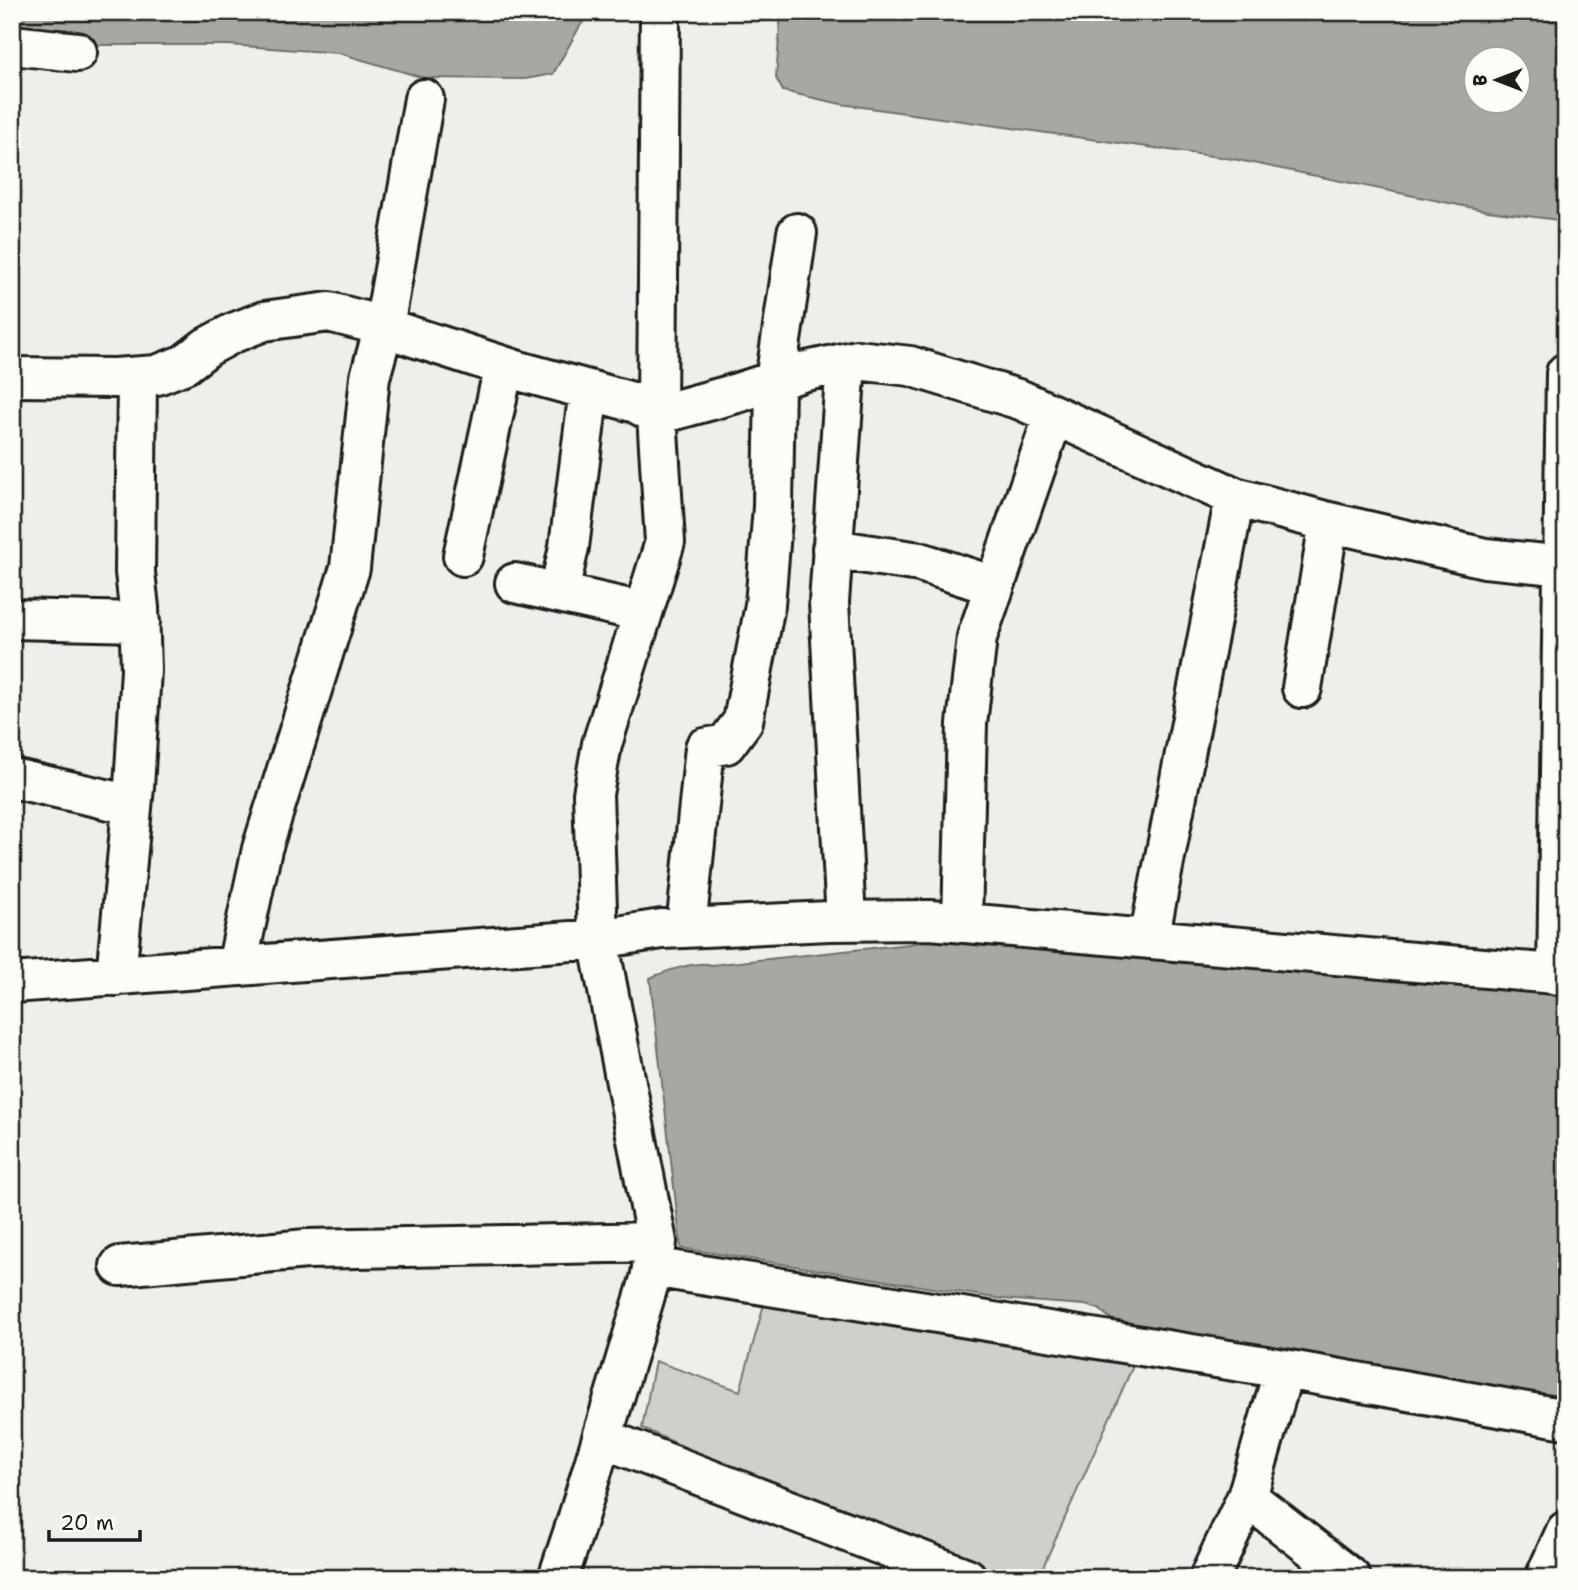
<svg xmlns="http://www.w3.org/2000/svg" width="1578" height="1590" viewBox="0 0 1578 1590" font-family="'Shantell Sans',sans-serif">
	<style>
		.green { fill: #d0cfcc; stroke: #767674; stroke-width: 2 }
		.water { fill: #a8a7a3; stroke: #706f6d; stroke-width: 2; fill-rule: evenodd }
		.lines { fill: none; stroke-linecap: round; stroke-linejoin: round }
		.minor-casing { stroke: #1c1c1c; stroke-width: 44 }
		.minor { stroke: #fdfcf7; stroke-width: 38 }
	</style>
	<rect width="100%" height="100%" fill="#f0eeea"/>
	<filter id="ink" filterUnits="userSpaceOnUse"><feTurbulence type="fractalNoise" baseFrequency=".0143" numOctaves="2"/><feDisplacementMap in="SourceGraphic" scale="14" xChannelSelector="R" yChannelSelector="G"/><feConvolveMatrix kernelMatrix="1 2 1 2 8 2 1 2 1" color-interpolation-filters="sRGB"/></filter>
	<g filter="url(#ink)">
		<path class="green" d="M766 1297 1137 1357 1038 1578H976L642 1428 655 1361 740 1391Z"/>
		<path class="water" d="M12 12H591L580 26 553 74 525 79 424 78 339 53 228 45H89L12 36Z
			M781 12H1566V221L1488 211 1233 159 841 104 783 91 776 78ZM1476 60H1518V102H1476Z
			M938 938 1566 992V1406L1117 1324 1099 1309 1085 1305 1002 1299 681 1248 650 978C663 972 698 960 711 965L910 944Z"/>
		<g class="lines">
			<defs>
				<path id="minor" d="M12 45 77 52
					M12 377 115 378 157 375 185 364 207 347 233 333 264 321 329 312 364 321 519 371 636 403 657 415 737 393 802 372 857 360 910 366 1021 400 1235 497 1329 522 1485 558 1566 566
					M832 549 920 562 994 586
					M463 556 504 366
					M515 583 643 612
					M559 593 569 547 589 390
					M12 619 140 622
					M1302 688 1329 522
					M12 778 132 805
					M846 921 829 602 846 363
					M962 923 967 724 977 637 1054 415
					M686 928 705 748 726 744 743 721 765 605 773 507 775 381 797 233
					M1149 939 1235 497
					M237 966 262 849 350 568 370 377 384 327 424 99
					M1557 975 1566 373
					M116 976 134 787 141 670 139 608 135 572 137 377
					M12 983 598 939 662 929 829 921 930 920 1566 975
					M120 1266 307 1249 657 1242
					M652 1267 1284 1369 1566 1419
					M602 1438 967 1578
					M1247 1497 1351 1578
					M558 1578 576 1524 650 1279 657 1242 598 939 593 794 602 744 665 542 657 415 660 12
					M1209 1578 1247 1497 1284 1369
					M1545 1578 1566 1531"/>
			</defs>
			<use href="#minor" class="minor-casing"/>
			<use href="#minor" class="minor"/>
		</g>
	</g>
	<rect width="1578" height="1590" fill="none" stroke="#fdfcf7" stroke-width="42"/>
	<rect x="21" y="21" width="1536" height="1548" fill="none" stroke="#1c1c1c" stroke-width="2.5" filter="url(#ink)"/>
	<g transform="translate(1497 80) rotate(270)"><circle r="33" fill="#fdfcf7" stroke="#a3a29f" stroke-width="2"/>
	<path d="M0-5L12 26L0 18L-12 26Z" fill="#1c1c1c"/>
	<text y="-10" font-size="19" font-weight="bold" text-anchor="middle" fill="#1c1c1c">B</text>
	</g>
	<path d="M49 1530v10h91v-10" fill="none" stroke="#1c1c1c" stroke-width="3.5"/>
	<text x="60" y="1530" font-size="21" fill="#1c1c1c" stroke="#fdfcf7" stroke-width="5" paint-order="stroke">20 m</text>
</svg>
